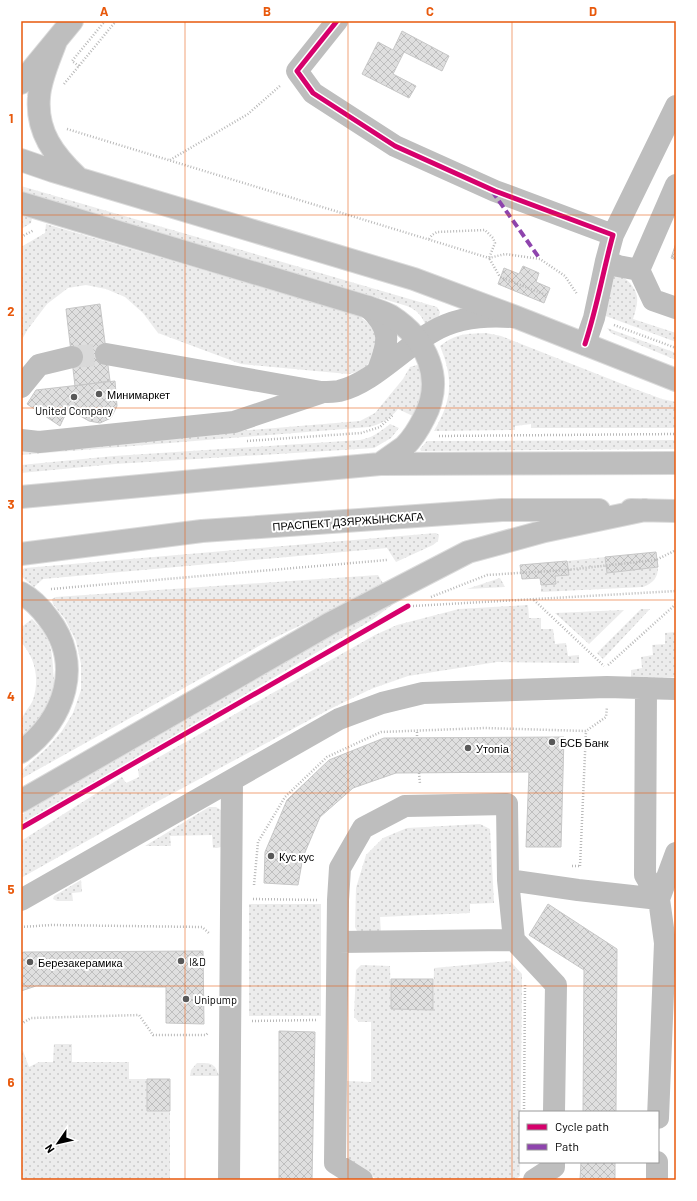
<svg xmlns="http://www.w3.org/2000/svg" width="697" height="1201" viewBox="0 0 697 1201" font-family="Barlow,sans-serif">
	<style>
		.grass { fill: url(#grass-dots) }
		.building { fill: url(#building-cross-hatch); stroke: #c7c7c7 }
		.lines { fill: none; stroke-linecap: round; stroke-linejoin: round }
		.minor-tunnel { stroke: #d9d9d9; stroke-width: 22; stroke-dasharray: 22 11; stroke-linecap: butt }
		.major-casing { stroke: #dbdbdb; stroke-width: 24 }
		.path { stroke: #b9b9b9; stroke-width: 2.5; stroke-dasharray: 1 2; stroke-linecap: butt }
		.minor { stroke: #bebebe; stroke-width: 22 }
		.major { stroke: #bebebe; stroke-width: 22 }
		.quiet { stroke: #8e44ad; stroke-width: 4; stroke-dasharray: 8 4; stroke-linecap: butt }
		.cycleway-casing { stroke: #fff; stroke-width: 8 }
		.cycleway { stroke: #d6006c; stroke-width: 5 }
		.grid { fill: none; stroke: #e8590c; stroke-width: 1; stroke-opacity: 0.55 }
		.poi-dot { fill: #595959; stroke: #fff; stroke-width: 1.5 }
		.labels { text-anchor: middle; dominant-baseline: central; stroke-width: 4; stroke-linejoin: round; paint-order: stroke }
		.poi-label { font-size: 11px; fill: #000; stroke: #fff; text-anchor: start }
		.street-label { font-size: 11px; fill: #000; stroke: #fff }
		.neatline { fill: none; stroke: #e8590c; stroke-width: 1.5 }
		.grid-label { font-size: 13px; text-anchor: middle; font-weight: bold; fill: #e8590c }
	</style>
	<defs>
		<pattern id="grass-dots" width="8" height="8" patternUnits="userSpaceOnUse"><rect width="8" height="8" fill="#ececec"/><path d="M2 2h.1M6 6h.1" fill="none" stroke="#c9c9c9" stroke-width="1.8" stroke-linecap="round"/></pattern>
		<pattern id="building-cross-hatch" width="8" height="8" patternUnits="userSpaceOnUse"><rect width="8" height="8" fill="#dfdfdf"/><path d="M0 0l8 8M0 8l8-8" fill="none" stroke="#bebebe"/></pattern>
	</defs>
	<rect width="100%" height="100%" fill="#fff"/>
	<path class="grass" d="M21 186 437 307 440 312 439 316 425 324C421 314 416 310 407 306L21 192Z
		M21 215 32 218 31 223 21 229Z
		M46 224 357 315C368 321 379 332 377 345 376 348 374 351 373 354 367 368 364 371 348 374L241 364 158 333 143 313 125 297 106 289 86 285 68 288 47 304 28 329 21 341V247L45 233Z
		M609 274C612 275 616 274 619 275 627 278 636 288 637 297 638 304 635 312 633 319L676 333V342L603 315Z
		M607 328 676 353V360L611 333Z
		M486 333 501 336 635 389 662 399 676 402V428H531V424L515 426V430L434 431C452 400 454 380 440 346 457 333 465 334 486 333Z
		M417 365 422 368 425 386 415 417 398 409C390 419 382 424 369 427L21 455V449L360 421 375 413 403 379 410 367Z
		M390 424 399 428 391 438 374 448 115 464 21 473V465L114 456 360 440C372 438 380 432 390 424Z
		M676 440V449L421 451 420 449 427 441Z
		M436 533 439 535 438 541 433 545 396 562 387 548 43 579 34 587 21 576V570L25 568Z
		M605 557 607 573 658 567C658 578 653 583 643 587L541 592V585L556 584 555 576 568 575 567 561Z
		M378 575 384 585 268 641 21 779V771L47 748 62 731 73 713 81 690V664L76 641 65 619 53 604 52 599 56 597Z
		M500 578 505 587 467 589Z
		M392 598V605L372 620 21 826V815L365 611Z
		M528 605 529 618H541V629H553L555 644 566 643 568 656 579 655V663L497 662 408 676 371 689 328 710 151 805 21 878V841L122 777 126 783 139 777 138 769 375 635 397 625 459 609Z
		M641 609H650L603 659 597 653Z
		M624 610 589 644 555 613Z
		M32 619C48 635 52 645 53 667 53 674 55 682 54 689 49 710 35 725 21 740 21 734 19 724 22 719 24 712 30 707 33 700 40 678 35 658 21 642V623L23 626Z
		M676 632V677L631 678V670L642 668 641 657 653 655 652 645 665 644V633Z
		M209 807H216L221 810V847L217 848H213L212 835 170 836 171 846H145Z
		M480 824 490 829 494 903 470 904V913L380 917 381 934 359 935 355 927 356 888 366 855 383 838 407 828Z
		M81 880 82 892 72 893 73 901H57L53 899 54 896Z
		M249 904H321V1016H249Z
		M510 961 522 974 520 1176 515 1180H378L347 1159V1081L371 1082V1022H359L354 1017 356 970 361 965 390 966 391 1009 433 1010 434 968Z
		M54 1044H72V1062H129V1079H147V1111H170V1180H21V1052L23 1051 29 1067 39 1062H53Z
		M197 1063C210 1063 215 1062 219 1076H190L191 1070Z"/>
	<path class="building" d="M402 31 449 56 442 71 404 52 393 74 416 86 409 98 362 74 378 42 393 50Z
		M676 243V260L671 258Z
		M523 266 539 273 536 282 550 288 544 303 498 284 504 268 519 274Z
		M100 304 110 381 75 386 66 309Z
		M115 381 117 406 111 418 100 423 89 421 68 409 60 426 27 404 36 390Z
		M656 552 658 567 607 573 605 557Z
		M567 561 569 575 555 576 556 584 541 585 540 578 522 579 520 565Z
		M564 737 561 847H526L529 772 396 773 353 788 320 817 303 857 298 885 264 883 265 852 287 800 329 760 384 738Z
		M548 904 617 949 616 1112H583L584 970 529 935Z
		M203 951 204 1024 166 1023V987L36 986 21 991V953L24 952Z
		M391 979H433V1010L391 1009Z
		M279 1031 315 1032 312 1180H279Z
		M147 1079H170V1111H147Z
		M581 1162H615V1180H580Z"/>
	<g class="lines">
		<path class="minor-tunnel" d="M72 357 106 354"/>
		<defs>
			<path id="major" d="M56 41C50 58 40 79 39 97 36 132 54 155 78 178
				M21 83 72 21
				M21 160 53 171 414 279 516 317 676 380
				M21 203 368 307C376 310 384 312 391 316 427 339 445 379 424 418 419 428 413 438 405 446 397 452 388 458 380 464
				M21 497 380 464 676 463
				M631 510 676 511
				M21 554 202 531 502 510H599
				M21 593C32 599 40 607 48 618 84 664 65 719 21 752
				M21 801 329 624 468 552 545 531 645 510"/>
		</defs>
		<use href="#major" class="major-casing"/>
		<path class="path" d="M79 66 72 61 105 21
			M64 84 116 21
			M67 129 489 258 505 254 540 259 565 276 577 294
			M170 160 248 114 281 85
			M21 237 34 230
			M429 239 432 235 437 232 485 230 493 238 495 243 489 258 500 277 546 295
			M614 325 676 348
			M439 436 676 434
			M247 441 361 433 380 427 393 415
			M51 589 387 560
			M431 597 487 575 566 570 656 560 676 550
			M534 600 604 666
			M413 606 676 591
			M608 665 676 604
			M217 715 354 637
			M417 732V738
			M419 773 420 784
			M21 828 32 821
			M572 866H580
			M580 866 586 731
			M254 885 258 842 285 797 327 757 381 732 485 728 586 731 606 717 607 707
			M253 899 318 900
			M21 927 51 925 202 927 210 934
			M252 1021 317 1020
			M21 1024 31 1018 139 1015 153 1035H206L208 1033
			M524 1112 525 985"/>
		<path class="minor" d="M337 21 297 71 313 93 395 146 495 191 613 235
			M606 261 618 266 639 270 653 300 676 308
			M639 270 676 185
			M368 307C392 329 389 342 378 370
			M585 344 594 318 606 261 613 235 676 106
			M106 354 321 392C327 392 334 392 339 391 377 382 409 340 446 325 468 316 490 316 513 317
			M21 387 39 365 72 357
			M21 440 39 442 234 422 320 393
			M646 688 645 875 659 899 665 943 658 1118
			M508 880 578 890 659 899 676 853
			M21 900 339 719 382 703 423 693 607 687 676 689
			M338 942 514 940
			M229 1180 232 780
			M362 1180 335 1163 338 900 340 868 363 828 405 806 507 804 508 880 514 940 556 985 554 1112
			M534 1180 554 1167V1162
			M657 1180V1162"/>
		<use href="#major" class="major"/>
		<path class="quiet" d="M492 191 540 259"/>
		<defs>
			<path id="cycleway" d="M337 21 297 71 313 93 395 146 495 191 613 235C603 271 597 308 585 344
				M21 828 408 606"/>
		</defs>
		<use href="#cycleway" class="cycleway-casing"/>
		<use href="#cycleway" class="cycleway"/>
	</g>
	<path class="grid" d="M185 21V1180M348 21V1180M512 21V1180M21 215H676M21 408H676M21 600H676M21 793H676M21 986H676"/>
	<g class="poi-dot">
		<circle cx="99" cy="394" r="4"/>
		<circle cx="74" cy="397" r="4"/>
		<circle cx="552" cy="742" r="4"/>
		<circle cx="468" cy="748" r="4"/>
		<circle cx="271" cy="856" r="4"/>
		<circle cx="181" cy="961" r="4"/>
		<circle cx="30" cy="962" r="4"/>
		<circle cx="186" cy="999" r="4"/>
	</g>
	<g class="labels">
		<g class="poi-label">
			<text x="107" y="394">Минимаркет</text>
			<text x="74" y="410" text-anchor="middle">United Company</text>
			<text x="560" y="742">БСБ Банк</text>
			<text x="476" y="748">Утопiа</text>
			<text x="279" y="856">Кус кус</text>
			<text x="189" y="961">I&amp;D</text>
			<text x="38" y="962">Березакерамика</text>
			<text x="194" y="999">Unipump</text>
		</g>
		<g class="street-label">
			<text transform="translate(348 521) rotate(-4)">ПРАСПЕКТ ДЗЯРЖЫНСКАГА</text>
		</g>
	</g>
	<rect width="697" height="1201" fill="none" stroke="#ffffff" stroke-width="44"/>
	<rect x="519" y="1111" width="140" height="52" fill="#ffffff" stroke="#999999"/>
	<rect x="527" y="1124" width="20" height="6" fill="#d6006c" stroke="#999999"/>
	<text x="555" y="1131" font-size="12" fill="#000000">Cycle path</text>
	<rect x="527" y="1144" width="20" height="6" fill="#8e44ad" stroke="#999999"/>
	<text x="555" y="1151" font-size="12" fill="#000000">Path</text>
	<g transform="translate(58 1143) rotate(236)" stroke="#ffffff" stroke-width="3" paint-order="stroke">
	<path d="M0-3L7 15L0 10L-7 15Z" fill="#000000"/>
	<text y="-6" font-size="11" font-weight="bold" text-anchor="middle" fill="#000000">N</text>
	</g>
	<rect x="22" y="22" width="653" height="1157" class="neatline"/>
	<g class="grid-label">
		<text x="104" y="16">A</text>
		<text x="267" y="16">B</text>
		<text x="430" y="16">C</text>
		<text x="593" y="16">D</text>
		<text x="11" y="123">1</text>
		<text x="11" y="316">2</text>
		<text x="11" y="509">3</text>
		<text x="11" y="701">4</text>
		<text x="11" y="894">5</text>
		<text x="11" y="1087">6</text>
	</g>
</svg>
